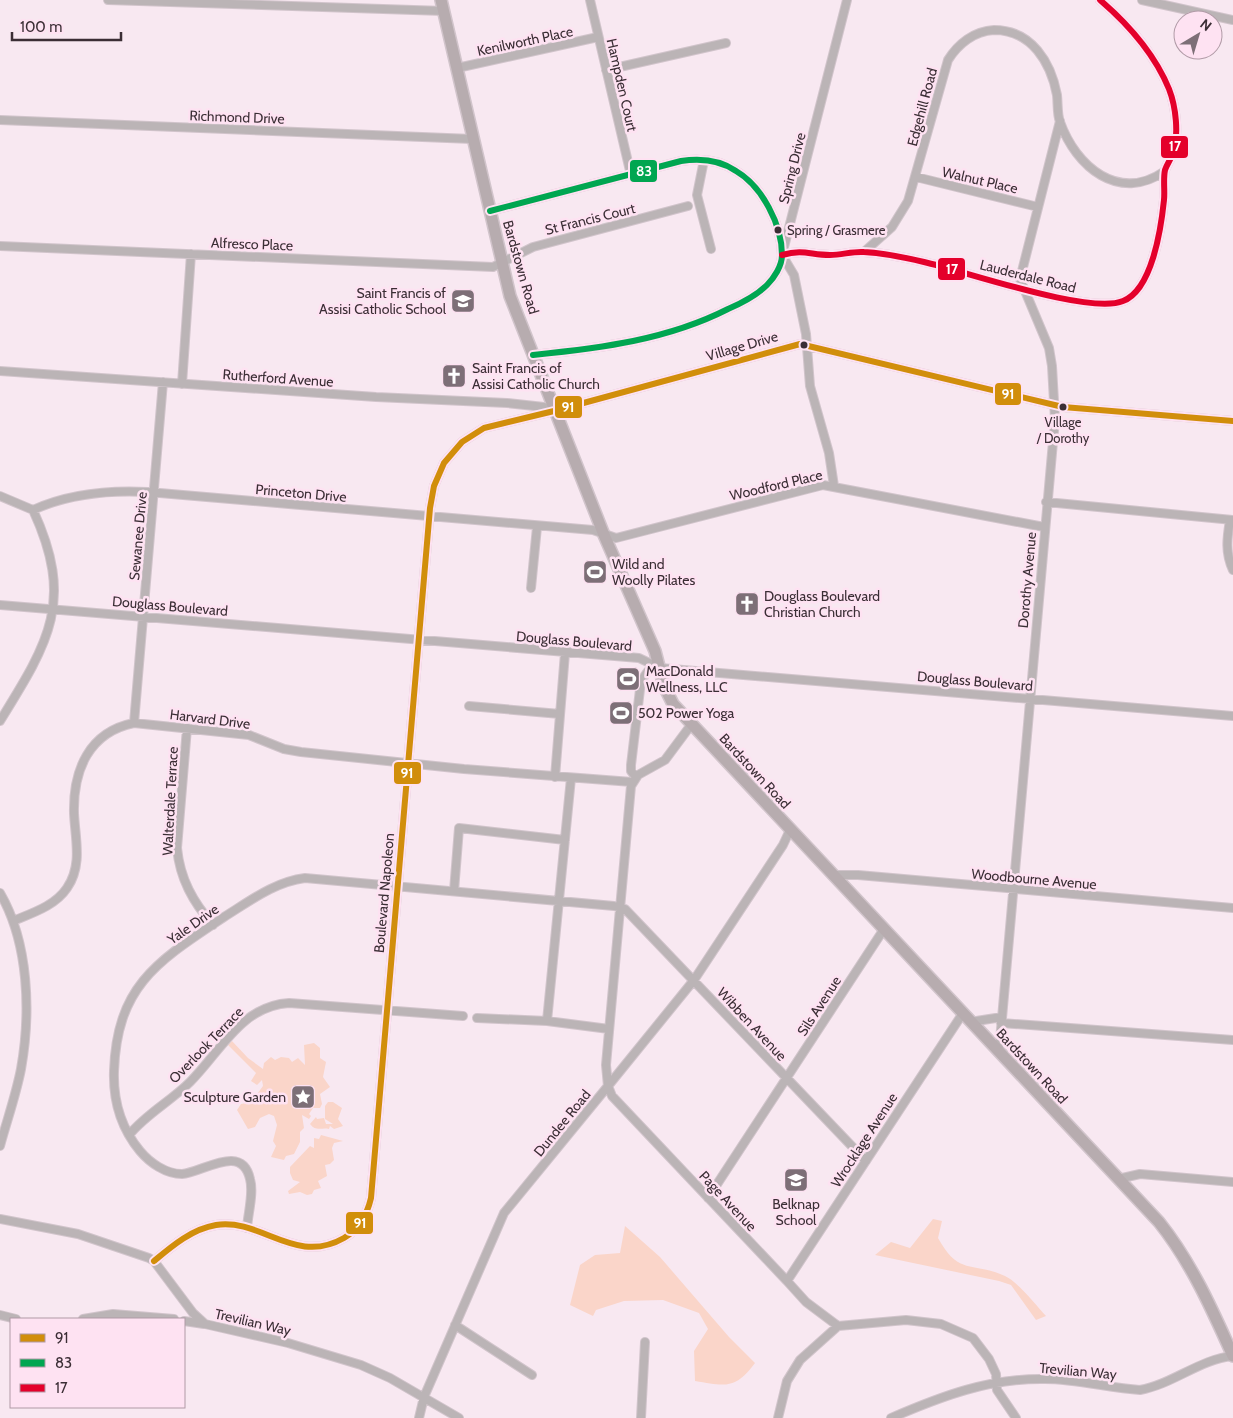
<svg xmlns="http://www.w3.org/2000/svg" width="1233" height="1418" viewBox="0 0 1233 1418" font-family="Cabin,sans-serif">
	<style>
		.green { fill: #fad5c9 }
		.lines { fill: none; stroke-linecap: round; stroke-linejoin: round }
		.minor-casing { stroke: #d1c4cb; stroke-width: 10 }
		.primary-casing { stroke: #d1c4cb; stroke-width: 14 }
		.minor { stroke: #bbb4b6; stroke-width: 8 }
		.primary { stroke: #b7acaf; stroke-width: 11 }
		.bus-1-casing { stroke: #fee2f2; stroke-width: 10 }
		.bus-2-casing { stroke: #fee2f2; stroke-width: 10 }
		.bus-3-casing { stroke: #fee2f2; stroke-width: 10 }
		.bus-1 { stroke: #d18e0b; stroke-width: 6 }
		.bus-2 { stroke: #00a651; stroke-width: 6 }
		.bus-3 { stroke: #e4002b; stroke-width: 6 }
		.bus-dot { fill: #3b2e35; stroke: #fee2f2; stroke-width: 2 }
		.labels { text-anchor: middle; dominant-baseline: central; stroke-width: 5; stroke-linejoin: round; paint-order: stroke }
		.bus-label { font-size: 13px; fill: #3b2e35; stroke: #fee2f2; text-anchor: start }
		.street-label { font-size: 14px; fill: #3b2e35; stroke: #fee2f2 }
		.poi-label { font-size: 14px; fill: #3b2e35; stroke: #fee2f2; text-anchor: start }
		.line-badge { stroke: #fee2f2; stroke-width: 2 }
		.badge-label { font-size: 14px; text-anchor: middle; font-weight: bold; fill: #fff }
	</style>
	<rect width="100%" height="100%" fill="#f8e8f1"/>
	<path class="green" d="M232 1041 248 1058 263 1069 264 1063 271 1057 275 1060 281 1057 289 1058 292 1062 298 1058 305 1065 304 1045 314 1043 320 1048V1058L326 1062 323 1077 330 1087 320 1094 322 1104 320 1108H313L309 1114 311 1116 309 1119 302 1115 304 1128 300 1132V1142L294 1154 286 1156 284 1160 271 1157 276 1146 273 1141 277 1125 274 1116 269 1114 260 1118 255 1127 248 1129 237 1110 241 1104 251 1102 263 1086 262 1080 257 1085 251 1081 256 1073 228 1045Z
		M328 1102H333L342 1108 338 1119 343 1126 334 1129 330 1126 329 1129C322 1127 316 1132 310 1124L316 1117 317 1119 324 1118 326 1124H333L325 1119V1106Z
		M321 1135 343 1141 334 1143 332 1148 334 1160 330 1164 325 1165 327 1176 318 1181 321 1188 314 1190 312 1194 307 1195 300 1192 289 1194 288 1191 300 1182 293 1180 290 1173V1167L310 1146 314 1148V1138L319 1139Z
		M933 1219 942 1221 938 1238C959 1276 971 1261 1005 1276 1018 1282 1036 1305 1046 1316L1036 1320 1011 1285 999 1281 875 1255 891 1242 910 1248Z
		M625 1226 660 1257 729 1337 755 1363C735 1390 725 1386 695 1381L694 1351 708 1329 699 1313 663 1300 624 1301 596 1310 593 1316 570 1305 580 1265 595 1255 620 1253Z"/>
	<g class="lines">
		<defs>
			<path id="minor" d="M108 0 444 11
				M590 0 631 175
				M1142 0 1233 20
				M457 68 598 37
				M606 70 726 43
				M0 120 472 139
				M704 160 697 195 711 249
				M916 177 1038 207
				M490 211 681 161C701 158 720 160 736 171 762 186 782 225 782 255 782 266 774 278 767 285 756 296 742 303 728 309 667 340 601 348 533 355
				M0 246 493 267 533 247 688 206
				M864 252 892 227 908 201 948 60C958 44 974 31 994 30 1032 30 1051 63 1057 95 1058 104 1057 114 1060 122 1076 167 1119 203 1165 171
				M782 255C804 249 810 255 830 255 842 255 853 251 864 252 882 253 907 258 924 262 965 271 1089 315 1123 301 1152 290 1161 229 1164 200 1165 191 1163 179 1165 170 1167 164 1171 159 1173 153 1179 134 1176 107 1169 89 1155 55 1128 24 1100 0
				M0 371 376 397 507 403 544 407 554 411
				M182 384 191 254
				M834 486 829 453 810 386 806 334 794 275 782 255 847 0
				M0 496 33 510C68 494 110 490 148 492L593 530 616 538 823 485 1044 527
				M1046 502 1233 520
				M1230 520C1227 538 1225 553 1233 570
				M531 588 537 527
				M0 605 639 658 660 668 1233 716
				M469 706 560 714
				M0 721C49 642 75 601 33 510
				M134 723 163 382
				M187 728 177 848C180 879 193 902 213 925
				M555 777 565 653
				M636 777 631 771V765L641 681 648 671 660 668
				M790 830 783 845 694 980 608 1086 612 1096 787 1281 806 1302 838 1326
				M832 875H858L1233 908
				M454 891 459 828 565 840
				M0 893C29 943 31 1013 21 1069 16 1095 7 1120 0 1146
				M13 921C32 913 55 906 67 888 83 865 75 838 74 813 73 770 89 732 134 723L249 735 284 749 301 752 464 769 632 782
				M477 1018 547 1021 609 1029
				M547 1021 571 778
				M970 1022 1002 1017
				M1001 1023 1233 1040
				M999 1052 1055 419 1052 366 1049 348 1020 279 1060 121
				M129 1135C146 1114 171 1101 190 1082 221 1051 241 1006 289 1003L463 1016
				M1118 1179 1140 1174 1233 1182
				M708 1198 884 929
				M0 1219 78 1234 149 1258 154 1261 193 1313 205 1324 288 1343 361 1365 390 1378 459 1418
				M247 1228C248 1213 254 1193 250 1179 242 1142 202 1173 182 1174 166 1174 150 1163 140 1151 121 1128 113 1101 114 1071 117 985 158 961 224 917 250 901 274 882 305 878L614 906 625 909 866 1161
				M154 1261C172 1246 192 1229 216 1225 262 1218 295 1266 344 1238 359 1229 367 1215 371 1198L430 508 434 486 444 463 462 442 484 428 554 411 800 344 1063 407 1233 421
				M787 1281 963 1013
				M0 1315 16 1319
				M83 1319 113 1314 174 1319
				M184 1321 204 1324
				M455 1325 532 1375
				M419 1418 424 1397 504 1213 608 1086 606 1065 631 786 638 775 665 760 691 725
				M641 1418 645 1342
				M778 1418 787 1381 800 1360 838 1326 906 1320 941 1324 973 1338 989 1359 996 1374 997 1390 1016 1418
				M891 1418C942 1396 989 1378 1045 1379 1077 1379 1109 1388 1140 1390 1173 1384 1200 1359 1233 1356"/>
			<path id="primary" d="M441 0 510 296 604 535 655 651 664 686 673 704 1159 1222C1191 1262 1212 1309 1233 1356"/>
		</defs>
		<use href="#minor" class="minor-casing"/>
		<use href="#primary" class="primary-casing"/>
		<use href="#minor" class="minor"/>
		<use href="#primary" class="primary"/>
		<defs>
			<path id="bus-1" d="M154 1261C172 1246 192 1229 216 1225 262 1218 295 1266 344 1238 359 1229 367 1215 371 1198L430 508 434 486 444 463 462 442 484 428 554 411 800 344 1063 407 1233 421"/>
			<path id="bus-2" d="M490 211 681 161C701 158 720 160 736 171 762 186 782 225 782 255 782 266 774 278 767 285 756 296 742 303 728 309 667 340 601 348 533 355"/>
			<path id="bus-3" d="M782 255C804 249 810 255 830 255 842 255 853 251 864 252 882 253 907 258 924 262 965 271 1089 315 1123 301 1152 290 1161 229 1164 200 1165 191 1163 179 1165 170 1167 164 1171 159 1173 153 1179 134 1176 107 1169 89 1155 55 1128 24 1100 0"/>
		</defs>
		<use href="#bus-1" class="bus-1-casing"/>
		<use href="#bus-2" class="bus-2-casing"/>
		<use href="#bus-3" class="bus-3-casing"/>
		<use href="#bus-1" class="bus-1"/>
		<use href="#bus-2" class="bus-2"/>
		<use href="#bus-3" class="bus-3"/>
	</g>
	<defs>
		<symbol id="school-square" viewBox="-11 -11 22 22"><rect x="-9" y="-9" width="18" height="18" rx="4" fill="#7d6f77" stroke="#fee2f2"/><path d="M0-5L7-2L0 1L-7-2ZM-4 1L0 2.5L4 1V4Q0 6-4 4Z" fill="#fff"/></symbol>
		<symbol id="church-square" viewBox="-11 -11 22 22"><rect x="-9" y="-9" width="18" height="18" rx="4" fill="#7d6f77" stroke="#fee2f2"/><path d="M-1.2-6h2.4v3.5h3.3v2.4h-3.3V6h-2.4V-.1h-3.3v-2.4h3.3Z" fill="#fff"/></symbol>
		<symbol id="stadium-square" viewBox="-11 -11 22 22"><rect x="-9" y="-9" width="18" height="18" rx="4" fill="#7d6f77" stroke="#fee2f2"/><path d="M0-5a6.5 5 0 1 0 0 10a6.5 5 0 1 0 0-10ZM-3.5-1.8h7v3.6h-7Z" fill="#fff"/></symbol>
		<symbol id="sight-square" viewBox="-11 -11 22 22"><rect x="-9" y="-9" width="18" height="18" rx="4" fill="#7d6f77" stroke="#fee2f2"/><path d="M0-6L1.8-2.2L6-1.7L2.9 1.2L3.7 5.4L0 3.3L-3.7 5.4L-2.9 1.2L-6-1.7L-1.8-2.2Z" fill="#fff"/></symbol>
	</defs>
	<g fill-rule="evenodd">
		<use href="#school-square" x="449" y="287" width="28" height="28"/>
		<use href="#church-square" x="440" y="362" width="28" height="28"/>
		<use href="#stadium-square" x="581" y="558" width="28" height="28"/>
		<use href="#church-square" x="733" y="590" width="28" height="28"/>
		<use href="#stadium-square" x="614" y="665" width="28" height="28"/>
		<use href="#stadium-square" x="607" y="699" width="28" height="28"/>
		<use href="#sight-square" x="289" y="1083" width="28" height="28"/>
		<use href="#school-square" x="782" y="1166" width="28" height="28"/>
	</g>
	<g class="bus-dot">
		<circle cx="778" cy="230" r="4.5"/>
		<circle cx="804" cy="345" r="4.5"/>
		<circle cx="1063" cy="407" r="4.5"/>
	</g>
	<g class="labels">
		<g class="bus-label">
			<text x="787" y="230">Spring / Grasmere</text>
			<text x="1063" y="422" text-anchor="middle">Village<tspan x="1063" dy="16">/ Dorothy</tspan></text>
		</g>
		<g class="street-label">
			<text transform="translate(525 41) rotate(-12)">Kenilworth Place</text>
			<text transform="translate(622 85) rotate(77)">Hampden Court</text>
			<text transform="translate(922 107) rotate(-75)">Edgehill Road</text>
			<text transform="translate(237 117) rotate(2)">Richmond Drive</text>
			<text transform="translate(792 168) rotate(-76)">Spring Drive</text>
			<text transform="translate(980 180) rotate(13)">Walnut Place</text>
			<text transform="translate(590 219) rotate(-14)">St Francis Court</text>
			<text transform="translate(252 244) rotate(2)">Alfresco Place</text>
			<text transform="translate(521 267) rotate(74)">Bardstown Road</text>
			<text transform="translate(1028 276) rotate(14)">Lauderdale Road</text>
			<text transform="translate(742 346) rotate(-16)">Village Drive</text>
			<text transform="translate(278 378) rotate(4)">Rutherford Avenue</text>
			<text transform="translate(776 485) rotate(-13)">Woodford Place</text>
			<text transform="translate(301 493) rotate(5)">Princeton Drive</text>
			<text transform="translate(138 536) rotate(-85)">Sewanee Drive</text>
			<text transform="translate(1027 580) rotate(-85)">Dorothy Avenue</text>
			<text transform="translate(170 606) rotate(5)">Douglass Boulevard</text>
			<text transform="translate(574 641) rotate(5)">Douglass Boulevard</text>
			<text transform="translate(975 681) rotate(5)">Douglass Boulevard</text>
			<text transform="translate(210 719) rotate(7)">Harvard Drive</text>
			<text transform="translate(755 771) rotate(47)">Bardstown Road</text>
			<text transform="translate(170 801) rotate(-87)">Walterdale Terrace</text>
			<text transform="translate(1034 879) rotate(5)">Woodbourne Avenue</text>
			<text transform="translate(384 893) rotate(-85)">Boulevard Napoleon</text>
			<text transform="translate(193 924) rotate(-35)">Yale Drive</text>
			<text transform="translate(819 1006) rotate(-57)">Sils Avenue</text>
			<text transform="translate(752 1024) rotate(47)">Wibben Avenue</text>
			<text transform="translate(206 1045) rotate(-46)">Overlook Terrace</text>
			<text transform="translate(1032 1066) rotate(47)">Bardstown Road</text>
			<text transform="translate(562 1123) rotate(-51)">Dundee Road</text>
			<text transform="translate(864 1140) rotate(-57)">Wrocklage Avenue</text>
			<text transform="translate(728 1201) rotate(47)">Page Avenue</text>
			<text transform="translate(253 1322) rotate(13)">Trevilian Way</text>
			<text transform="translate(1078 1371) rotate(5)">Trevilian Way</text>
		</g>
		<g class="poi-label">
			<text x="446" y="293" text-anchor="end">Saint Francis of<tspan x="446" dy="16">Assisi Catholic School</tspan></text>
			<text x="472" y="368">Saint Francis of<tspan x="472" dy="16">Assisi Catholic Church</tspan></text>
			<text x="612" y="564">Wild and<tspan x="612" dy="16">Woolly Pilates</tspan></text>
			<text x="764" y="596">Douglass Boulevard<tspan x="764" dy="16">Christian Church</tspan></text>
			<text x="646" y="671">MacDonald<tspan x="646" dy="16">Wellness, LLC</tspan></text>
			<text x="638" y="713">502 Power Yoga</text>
			<text x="286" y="1097" text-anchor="end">Sculpture Garden</text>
			<text x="796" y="1204" text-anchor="middle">Belknap<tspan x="796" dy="16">School</tspan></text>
		</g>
	</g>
	<g class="line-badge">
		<rect x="1160" y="135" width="29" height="24" rx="5" fill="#e4002b"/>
		<rect x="629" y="159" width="29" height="24" rx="5" fill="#00a651"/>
		<rect x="937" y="257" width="29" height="24" rx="5" fill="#e4002b"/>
		<rect x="994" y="382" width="28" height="24" rx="5" fill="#d18e0b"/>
		<rect x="554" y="395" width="29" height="24" rx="5" fill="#d18e0b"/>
		<rect x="393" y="761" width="29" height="24" rx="5" fill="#d18e0b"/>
		<rect x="345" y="1211" width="29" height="24" rx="5" fill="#d18e0b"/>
	</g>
	<g class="badge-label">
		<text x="1175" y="151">17</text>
		<text x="644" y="176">83</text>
		<text x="952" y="274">17</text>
		<text x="1008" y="399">91</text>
		<text x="568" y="412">91</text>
		<text x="407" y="778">91</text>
		<text x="360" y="1228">91</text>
	</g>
	<rect x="10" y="1318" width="175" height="90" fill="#fee2f2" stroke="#b09aa6"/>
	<rect x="20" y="1334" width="25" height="8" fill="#d18e0b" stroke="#b09aa6"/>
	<text x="55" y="1343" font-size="15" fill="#3b2e35">91</text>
	<rect x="20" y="1359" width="25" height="8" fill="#00a651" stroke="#b09aa6"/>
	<text x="55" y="1368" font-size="15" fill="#3b2e35">83</text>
	<rect x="20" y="1384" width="25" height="8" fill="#e4002b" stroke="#b09aa6"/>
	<text x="55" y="1393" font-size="15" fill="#3b2e35">17</text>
	<g transform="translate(1198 35) rotate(38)"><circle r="24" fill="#fee2f2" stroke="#b09aa6"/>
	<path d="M0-4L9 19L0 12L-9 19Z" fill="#7d6f77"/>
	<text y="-8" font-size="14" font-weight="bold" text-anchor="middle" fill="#3b2e35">N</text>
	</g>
	<path d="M12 32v8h109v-8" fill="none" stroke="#3b2e35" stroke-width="2.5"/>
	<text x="20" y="32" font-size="15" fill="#3b2e35" stroke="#fee2f2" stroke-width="4" paint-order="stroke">100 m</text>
</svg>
